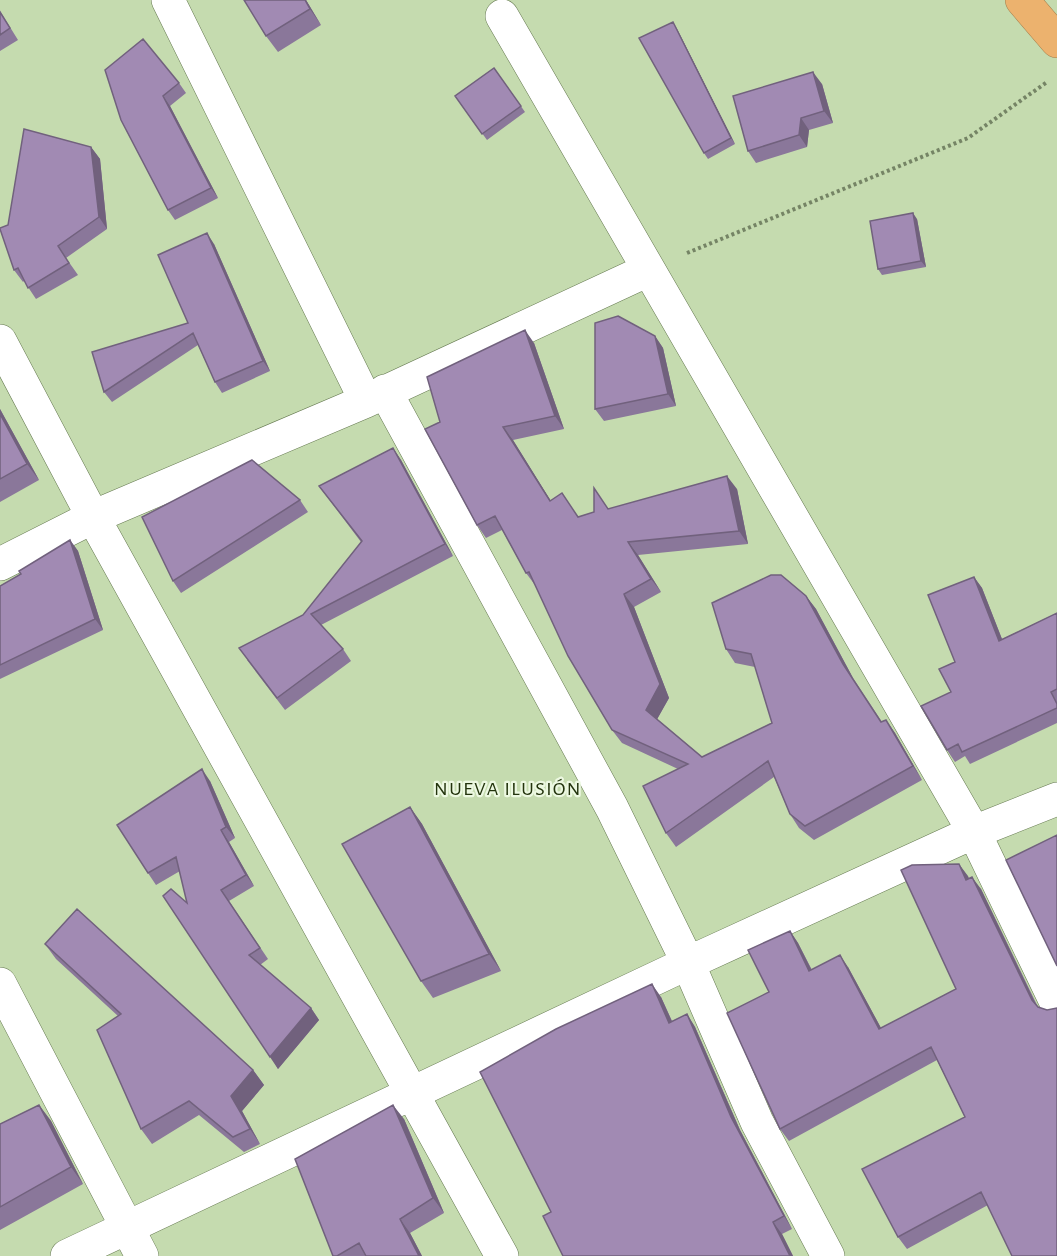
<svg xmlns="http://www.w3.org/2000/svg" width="1057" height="1256" viewBox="0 0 1057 1256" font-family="'Alegreya Sans',sans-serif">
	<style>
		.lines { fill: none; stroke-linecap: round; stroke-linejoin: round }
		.minor-casing { stroke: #657950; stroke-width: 34 }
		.highway-casing { stroke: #a17f4d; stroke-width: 34 }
		.path { stroke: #758465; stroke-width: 4; stroke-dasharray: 3 3; stroke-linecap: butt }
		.minor { stroke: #fff; stroke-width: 33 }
		.highway { stroke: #ecb26e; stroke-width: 33 }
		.wall { fill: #8a779a }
		.shaded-wall { fill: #71617d }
		.building { fill: #a18ab3; stroke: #71617d; stroke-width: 1.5 }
		.labels { text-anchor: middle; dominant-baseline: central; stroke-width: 4.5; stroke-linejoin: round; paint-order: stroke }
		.neighbourhood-label { font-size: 20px; letter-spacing: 1.5px; fill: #23340d; stroke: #ecf8e1 }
	</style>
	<rect width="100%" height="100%" fill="#c5dbaf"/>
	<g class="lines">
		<defs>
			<path id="minor" d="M168 0 366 401
				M502 16 974 832 1057 1004
				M0 341 93 517 502 1256
				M385 391 612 808 688 963 757 1122 828 1256
				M0 564 93 517 366 401 648 270
				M0 984 142 1256
				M67 1256 688 963 974 832 1057 799"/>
			<path id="highway" d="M1022 0 1057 41"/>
		</defs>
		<use href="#minor" class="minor-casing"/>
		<use href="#highway" class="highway-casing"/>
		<path class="path" d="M687 253 968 138 1047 82"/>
		<use href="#minor" class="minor"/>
		<use href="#highway" class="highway"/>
	</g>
	<path class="wall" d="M306 0 321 25 278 52 266 36Z
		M0 11 18 40 0 51Z
		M673 22 677 29 735 144 708 159 704 153Z
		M494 68 525 112 487 140 455 96Z
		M179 83 186 93 170 106 218 198 175 220 168 210 121 120Z
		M822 84 833 123 809 130 807 147 756 163 748 151Z
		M91 147 100 159 107 229 66 258 78 275 36 299 24 281 23 282 14 270 8 225Z
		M917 219 926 267 882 275 878 269Z
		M214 244 270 371 222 393 215 382 198 345 112 402 104 392 188 323Z
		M655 336 663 348 676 406 604 421 595 409Z
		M534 343 564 429 513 440 550 500 578 517 608 509 737 489 748 544 638 555 661 592 634 607 669 698 657 719 702 757 772 723 755 667 735 663 726 649 806 596 816 609 853 678 882 722 886 720 895 733 922 780 814 840 799 828 790 814 774 777 676 847 666 833 678 769 622 743 612 730 535 585 526 573 502 530 486 538 477 525 440 422Z
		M0 409 39 480 0 502Z
		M393 448 401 460 453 556 321 625 343 649 351 661 285 710 247 660 303 615 361 542 319 486Z
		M300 500 308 512 181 593 173 581Z
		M70 540 78 551 103 630 0 679V586L21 574Z
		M974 577 982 588 1002 639 1057 613V723L970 764 965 756 955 762 947 750 955 662Z
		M210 781 235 838 229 842 254 886 229 901 268 959 260 965 311 1008 319 1020 278 1069 187 903 180 871 156 885 148 873Z
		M410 807 422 824 501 971 433 998 421 981Z
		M959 864 969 879 981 889 1038 1007 1047 1010 988 1205 907 1249 898 1237 965 1117 937 1060 789 1141 780 1129 769 992 790 931 798 943 812 970 848 967 881 1028 956 989Z
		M45 944 253 1070 264 1085 242 1111 260 1144 244 1152 199 1115 152 1144 141 1129 118 1016 56 959Z
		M661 997 672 1021 687 1014 695 1027 740 1130 792 1229 782 1234 793 1256H563L551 1212Z
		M39 1105 51 1121 83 1184 0 1230V1124Z
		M404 1119 444 1213 410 1233 422 1256H333Z"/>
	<path class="shaded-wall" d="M305 0H306L321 25 310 9Z
		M673 22 677 29 735 144 731 138Z
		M813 72 822 84 833 123 824 111Z
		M163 96 170 106 218 198 211 188Z
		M801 118 809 130 807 147 799 135Z
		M91 147 100 159 107 229 99 217Z
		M913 213 917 219 926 267 921 261Z
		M207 233 214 244 270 371 263 361Z
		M525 330 534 343 564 429 555 416Z
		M655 336 663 348 676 406 668 394Z
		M0 409 39 480 27 464 0 414Z
		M503 427 513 440 559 514 550 501Z
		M393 448 401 460 453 556 445 544Z
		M727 476 737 489 748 544 739 531Z
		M70 540 78 551 103 630 95 619Z
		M628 542 638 555 661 592 651 579Z
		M974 577 982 588 1007 652 999 641Z
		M624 594 634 607 669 698 655 723 646 710Z
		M806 596 816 609 853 678 843 664Z
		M886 720 895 733 922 780 913 766Z
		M202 769 210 781 235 838 226 827Z
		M410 807 422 824 501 971 489 954Z
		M221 830 229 842 254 886 246 875Z
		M959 864 968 876 975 892 966 880Z
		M972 877 981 889 1040 1013 1032 1000Z
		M790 931 798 943 818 983 809 971Z
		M840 955 848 967 888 1041 879 1029Z
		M652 984 661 997 678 1035 669 1023Z
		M311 1008 319 1020 278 1069 270 1057Z
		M687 1014 695 1027 740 1130 792 1229 784 1216 731 1117Z
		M253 1070 264 1085 242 1111 260 1144 250 1129 231 1096Z
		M39 1105 51 1121 83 1184 71 1167Z
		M393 1105 404 1119 444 1213 433 1198Z
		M400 1219 410 1233 422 1256H419Z
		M773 1222 782 1234 793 1256H790Z"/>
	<path class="building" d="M244 0H305L310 9 266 36Z
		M0 12 10 28 0 35Z
		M673 22 731 138 704 153 639 38Z
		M143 39 179 83 163 96 211 188 168 210 121 120 105 70Z
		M494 68 521 106 482 134 455 96Z
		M813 72 824 111 801 118 799 135 748 151 733 96Z
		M24 129 91 147 99 217 58 246 69 263 28 288 18 268 14 270 0 229V228L8 225Z
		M913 213 921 261 878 269 870 221Z
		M207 233 263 361 215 382 193 333 104 392 92 352 188 323 158 255Z
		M618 316 655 336 668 394 595 409V323Z
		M525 330 555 416 503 427 550 501 562 493 578 517 594 512V488L608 509 727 476 739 531 628 542 651 579 624 594 660 684 646 710 702 757 772 723 751 654 726 649 712 603 771 575H781L806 596 843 664 881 722 886 720 913 766 805 826 790 814 768 761 666 833 643 786 688 764 612 730 568 656 529 572 526 573 495 516 477 525 425 429 440 422 427 377Z
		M0 414 27 464 0 479Z
		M393 448 445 544 311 614 343 649 277 698 239 648 303 615 362 541 319 486Z
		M252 460 300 500 173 581 142 517Z
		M70 540 95 619 0 665V586L21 574 19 571Z
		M974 577 999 641 1057 613V689L1051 692 1057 704V708L962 752 958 744 947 750 921 706 951 692 939 669 955 662 928 595Z
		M202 769 226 827 221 830 246 875 221 890 260 948 249 955 311 1008 270 1057 163 896 171 889 187 903 176 857 148 873 117 825Z
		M410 807 489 954 421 981 342 844Z
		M1057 835V966L1006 860Z
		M959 864 966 880 972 877 1032 1000 1038 1007 1047 1010 1057 1008V1256H1012L981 1192 898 1237 862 1169 965 1117 931 1047 780 1129 727 1013 769 992 748 950 790 931 809 971 840 955 879 1029 956 989 901 870 912 865Z
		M77 909 253 1070 231 1096 250 1129 233 1137 189 1101 141 1129 97 1030 121 1014 45 944Z
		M652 984 669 1023 687 1014 731 1117 784 1216 773 1222 790 1256H563L543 1216 551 1212 480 1072 556 1029Z
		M39 1105 71 1167 0 1207V1124Z
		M393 1105 433 1198 400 1219 419 1256H366L359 1243 337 1256H333L295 1159Z"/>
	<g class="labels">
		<g class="neighbourhood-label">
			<text x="508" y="789">NUEVA ILUSIÓN</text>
		</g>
	</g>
</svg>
